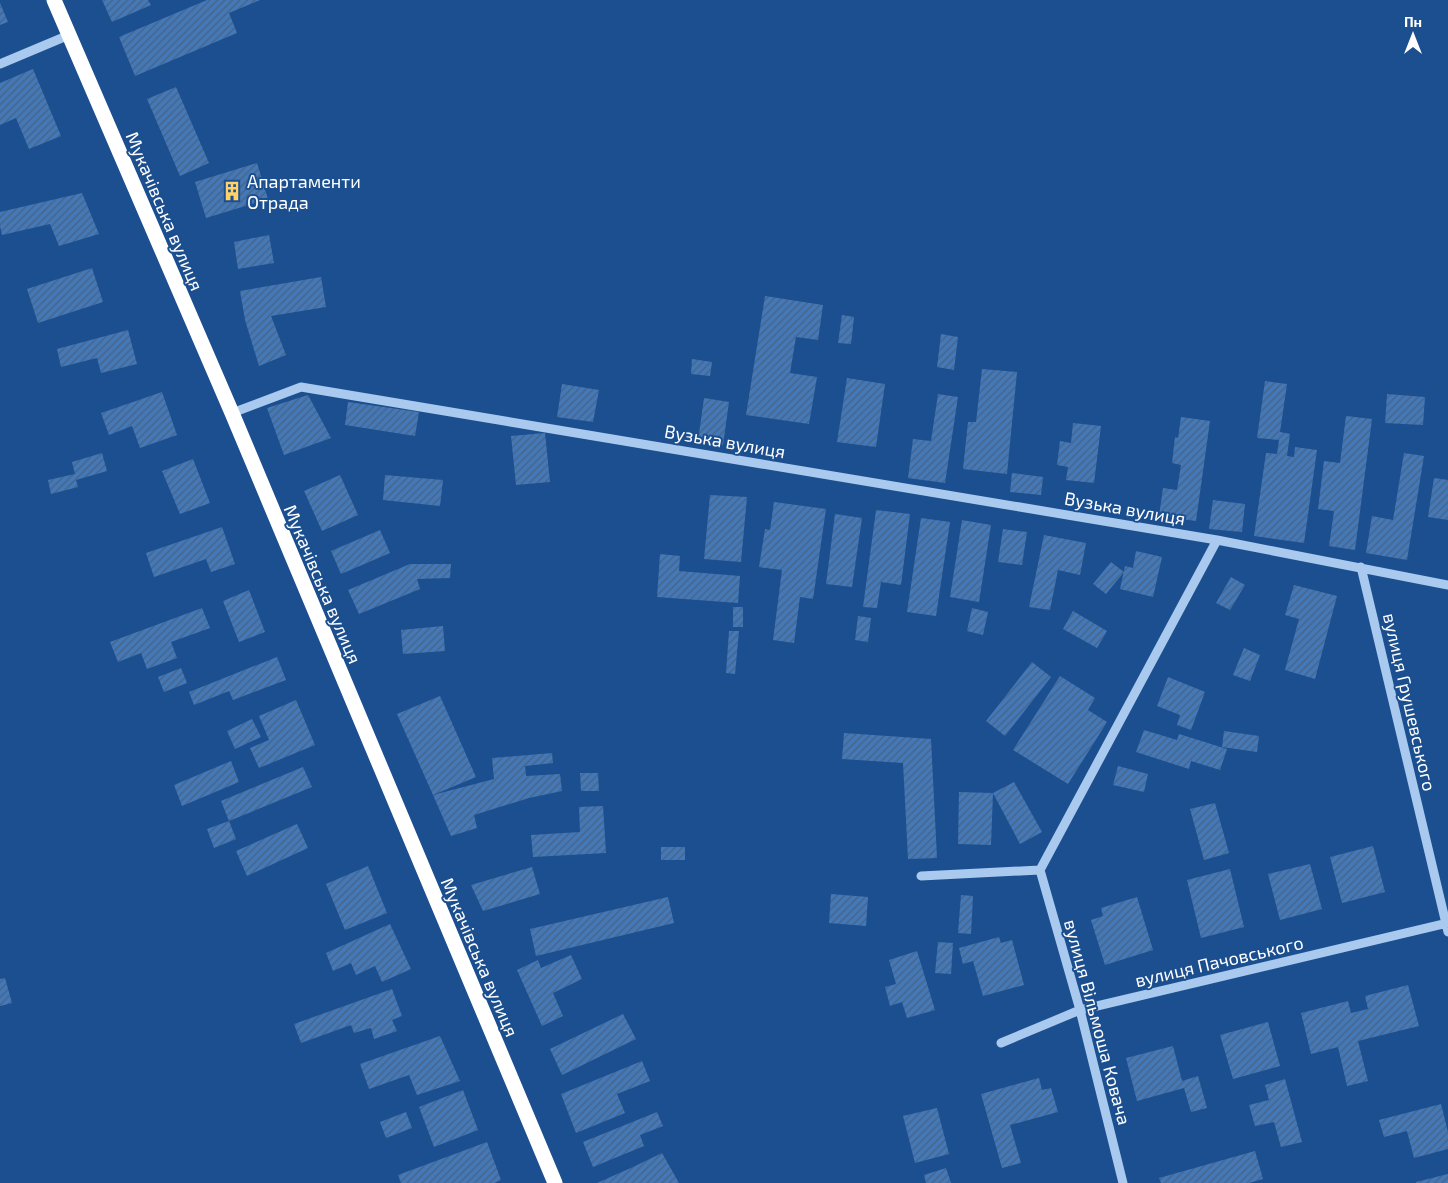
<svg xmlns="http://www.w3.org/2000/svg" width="1448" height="1183" viewBox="0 0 1448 1183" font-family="'Exo 2',sans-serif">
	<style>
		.building { fill: url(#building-hatch) }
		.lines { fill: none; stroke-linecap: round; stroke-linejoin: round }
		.minor { stroke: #a9c9ee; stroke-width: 9 }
		.highway { stroke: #fff; stroke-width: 15 }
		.labels { text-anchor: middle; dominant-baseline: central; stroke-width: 4; stroke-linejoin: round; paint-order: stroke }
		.poi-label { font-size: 18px; fill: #fff; stroke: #1b4f8f; text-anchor: start }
		.street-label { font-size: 18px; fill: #fff; stroke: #1b4f8f }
	</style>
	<defs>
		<pattern id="building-hatch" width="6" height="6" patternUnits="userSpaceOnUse" patternTransform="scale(1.25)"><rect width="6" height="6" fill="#4478b7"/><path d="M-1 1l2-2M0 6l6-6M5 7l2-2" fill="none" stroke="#486282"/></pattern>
	</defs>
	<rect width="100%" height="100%" fill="#1b4f8f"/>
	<path class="building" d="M102 0H148L151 5 112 22Z
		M207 0H260L229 13 237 33 135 76 119 37Z
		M0 3 8 22 0 25Z
		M33 69 61 136 29 149 16 118 0 125V83Z
		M176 87 209 163 180 176 147 99Z
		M257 163 268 199 206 218 195 182Z
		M82 193 99 234 59 246 50 224 2 235 0 226V212Z
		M269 235 274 263 238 269 234 242Z
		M92 268 103 302 38 323 27 289Z
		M321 277 326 307 271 316 286 355 259 366 245 320 240 291Z
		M765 296 823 305 818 340 796 337 790 373 817 377 809 424 746 415Z
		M842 315 854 317 851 344 838 343Z
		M128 330 137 364 101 373 97 358 61 367 57 349Z
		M941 334 958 337 954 370 937 367Z
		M692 359 712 362 710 376 691 374Z
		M982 369 1017 372 1007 474 963 469 968 422H976Z
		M847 378 885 384 876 447 837 442Z
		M1265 381 1287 384 1280 432 1290 434 1287 456 1294 457 1295 447 1317 450 1304 543 1254 536 1266 453 1277 454 1279 440 1257 438Z
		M562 384 599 390 593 422 557 417Z
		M162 392 177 435 140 448 132 426 109 435 101 413Z
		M938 394 958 397 945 483 908 478 913 439 931 441Z
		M1387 394 1425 397 1423 425 1385 423Z
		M308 395 331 438 284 455 267 408Z
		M704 398 729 402 723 445 698 441Z
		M348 402 419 412 415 436 345 425Z
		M1346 416 1372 419 1355 550 1329 546 1334 511 1318 509 1324 461 1340 463Z
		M1181 417 1210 421 1196 521 1159 516 1163 488 1177 490 1181 465 1172 463 1175 437 1178 438Z
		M1073 423 1101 426 1094 483 1066 480 1068 467 1057 465 1060 441 1071 443Z
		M545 433 550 482 516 485 511 436Z
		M102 453 107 471 76 480 78 487 51 494 48 480 75 474 72 462Z
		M1404 453 1424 456 1407 560 1366 553 1372 516 1393 520Z
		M193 459 210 503 180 514 162 471Z
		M1012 473 1043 477 1041 495 1010 492Z
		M340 475 358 515 322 531 304 491Z
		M385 475 443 480 440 506 383 500Z
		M1434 478 1448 480V520L1428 517Z
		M710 495 747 497 741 562 704 559Z
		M1213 500 1245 504 1242 532 1209 529Z
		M774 502 826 509 813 599 800 597 794 643 773 640 782 570 759 567 765 529 770 530Z
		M876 510 910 514 901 585 881 582 877 608 863 607Z
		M835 514 862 518 852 587 826 584Z
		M921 518 950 522 936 616 907 612Z
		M962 520 991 525 979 602 950 597Z
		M222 527 235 564 211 572 206 559 154 577 146 553Z
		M1003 529 1027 532 1022 565 998 562Z
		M380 530 390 553 341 574 331 551Z
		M1044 535 1086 543 1080 575 1058 570 1050 610 1029 607Z
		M1136 551 1162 557 1153 597 1120 589 1125 566 1133 568Z
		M660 554 680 556 679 571 740 576 738 603 657 597Z
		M1111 562 1124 572 1106 594 1093 584Z
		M410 564H451L450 578 417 579 420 589 359 614 348 590Z
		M1231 577 1245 585 1230 610 1216 603Z
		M1294 585 1337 596 1315 679 1285 670 1299 619 1285 615Z
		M249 590 265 632 239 642 223 601Z
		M733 607H743V627H733Z
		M202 608 210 628 171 642 177 658 147 669 141 653 118 662 110 642Z
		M972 608 988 612 983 635 967 631Z
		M1073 611 1107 631 1097 648 1063 629Z
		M858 616 871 618 868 642 855 640Z
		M443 626 445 651 403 654 401 630Z
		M729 631H739L735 674 726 673Z
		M1244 648 1260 655 1250 681 1233 675Z
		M277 657 286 680 233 700 229 691 194 705 189 692Z
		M1032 662 1051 677 1005 736 986 721Z
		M181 668 187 683 164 692 158 677Z
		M1060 676 1095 698 1088 710 1107 722 1068 784 1013 750Z
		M1168 677 1205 692 1191 730 1177 725 1180 715 1157 706Z
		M440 696 476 777 433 795 397 714Z
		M296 700 315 745 259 768 250 748 269 740 259 716Z
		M252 719 261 737 235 749 227 731Z
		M1144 730 1177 740 1179 734 1227 749 1220 770 1191 761 1189 769 1136 752Z
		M1224 731 1259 736 1257 752 1222 747Z
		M844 733 931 739 937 858 908 859 903 763 842 759Z
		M552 753 553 763 525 766 526 776 560 774 562 791 529 798 474 815 477 828 451 836 433 795 494 779 492 758Z
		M231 761 239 782 182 806 174 785Z
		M1118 766 1148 774 1144 792 1113 785Z
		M303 767 312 787 229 821 221 801Z
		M580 773H598L599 791H581Z
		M1014 782 1042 832 1020 844 993 793Z
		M959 792 993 793 991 845 958 844Z
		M1215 803 1229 853 1204 860 1190 809Z
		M603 806 606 853 533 857 531 835 580 832 579 807Z
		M229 821 236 839 214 848 207 829Z
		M297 824 308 848 247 876 236 851Z
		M1373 846 1385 892 1342 903 1330 857Z
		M661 847H685V860H661Z
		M1310 864 1322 909 1280 920 1268 874Z
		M368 866 387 913 345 930 326 884Z
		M532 867 540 894 483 911 471 885Z
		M1230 869 1244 927 1201 938 1187 880Z
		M831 894 868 897 866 926 829 923Z
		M961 895 973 896 971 934 958 933Z
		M668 897 674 923 536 956 530 929Z
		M1137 897 1153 950 1105 965 1091 920 1103 916 1101 908Z
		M390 924 411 969 382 982 375 966 356 975 351 963 333 971 326 953Z
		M999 937 1001 943 1012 940 1024 985 983 996 973 961 963 964 959 948Z
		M938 942 953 943 951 974 935 973Z
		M917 951 935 1010 907 1018 902 1002 890 1006 885 987 896 984 889 960Z
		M571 955 582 979 553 993 563 1016 542 1026 517 970 538 960 541 968Z
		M5 978 12 1003 0 1006V979Z
		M1408 985 1419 1026 1358 1041 1368 1081 1347 1086 1338 1047 1311 1054 1301 1013 1348 1001 1351 1013 1368 1009 1365 996Z
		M392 989 402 1016 392 1020 397 1031 374 1039 371 1028 354 1033 351 1025 301 1043 294 1024Z
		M623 1014 636 1039 562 1075 550 1049Z
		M1268 1022 1280 1066 1233 1079 1220 1035Z
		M440 1036 460 1081 417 1095 409 1075 369 1089 360 1064Z
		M1173 1046 1182 1081 1198 1076 1207 1108 1191 1112 1184 1088 1137 1101 1126 1058Z
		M642 1061 650 1081 617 1094 625 1113 576 1133 561 1094Z
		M1039 1078 1042 1090 1051 1088 1058 1112 1010 1125 1021 1163 1002 1168 981 1094Z
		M1285 1079 1302 1142 1281 1147 1274 1122 1255 1126 1249 1105 1269 1100 1265 1085Z
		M463 1090 478 1130 434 1147 419 1107Z
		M1441 1104 1448 1132V1149L1414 1158 1407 1131 1384 1137 1379 1120Z
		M937 1108 949 1154 915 1163 903 1116Z
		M406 1112 412 1128 386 1138 380 1122Z
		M657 1112 663 1126 640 1135 644 1146 593 1167 583 1142Z
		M487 1142 501 1180 494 1183H401L398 1175Z
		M1255 1151 1263 1179 1249 1183H1161L1159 1178Z
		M662 1153 679 1183H597L633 1167Z
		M946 1168 951 1183H926L924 1175Z
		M1448 1174V1183H1416V1182Z"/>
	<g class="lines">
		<path class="minor" d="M0 64 69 35
			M232 413 301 387 1217 540 1448 585
			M1361 567 1448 932
			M1040 870 1080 1010 1123 1183
			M921 876 1040 870 1217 540
			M1001 1043 1080 1010 1448 923"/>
		<path class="highway" d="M54 0 232 413 555 1183"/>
	</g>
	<defs>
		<symbol id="building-bare" viewBox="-9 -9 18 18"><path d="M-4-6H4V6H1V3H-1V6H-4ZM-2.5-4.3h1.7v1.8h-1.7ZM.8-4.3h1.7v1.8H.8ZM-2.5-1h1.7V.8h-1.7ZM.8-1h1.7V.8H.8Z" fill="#ffd166" stroke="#1b4f8f" stroke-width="2.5" paint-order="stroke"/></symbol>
	</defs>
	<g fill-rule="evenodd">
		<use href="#building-bare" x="218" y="177" width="28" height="28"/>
	</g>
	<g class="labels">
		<g class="poi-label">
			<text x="247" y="181">Апартаменти<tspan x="247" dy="21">Отрада</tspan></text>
		</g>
		<g class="street-label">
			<text transform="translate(165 211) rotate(67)">Мукачівська вулиця</text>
			<text transform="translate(725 441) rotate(10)">Вузька вулиця</text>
			<text transform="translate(1125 508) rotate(10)">Вузька вулиця</text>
			<text transform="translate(323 584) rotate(67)">Мукачівська вулиця</text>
			<text transform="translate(1410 702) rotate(77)">вулиця Грушевського</text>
			<text transform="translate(480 957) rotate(67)">Мукачівська вулиця</text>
			<text transform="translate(1219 961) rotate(-13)">вулиця Пачовського</text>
			<text transform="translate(1098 1022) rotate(75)">вулиця Вільмоша Ковача</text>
		</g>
	</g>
	<g transform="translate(1413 35)" stroke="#1b4f8f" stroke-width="4" paint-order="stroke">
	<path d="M0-4L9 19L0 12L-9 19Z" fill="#ffffff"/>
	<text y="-8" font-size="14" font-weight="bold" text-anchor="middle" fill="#ffffff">Пн</text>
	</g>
</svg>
